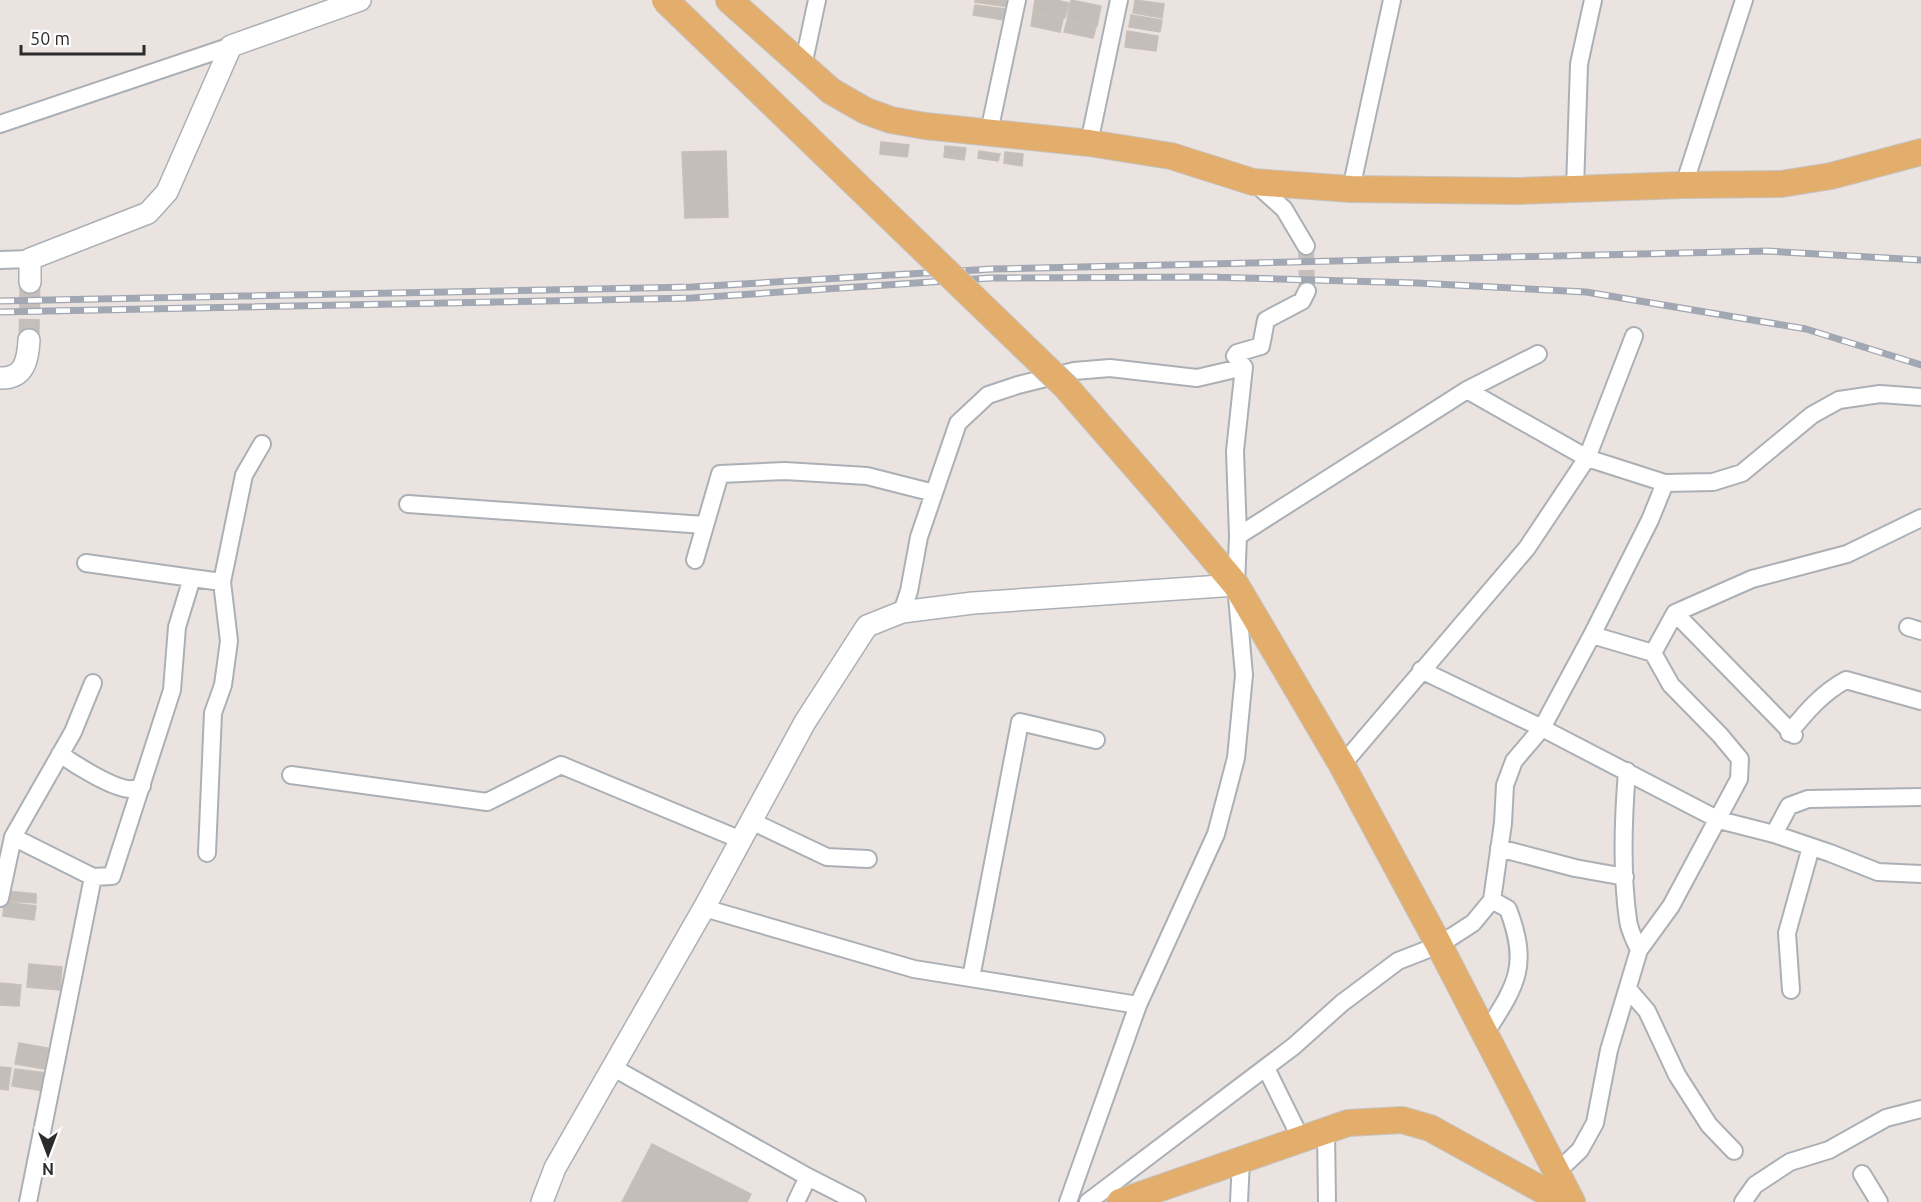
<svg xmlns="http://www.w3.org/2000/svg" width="1921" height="1202" viewBox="0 0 1921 1202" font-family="Ubuntu,sans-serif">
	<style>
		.building { fill: #c4beba; stroke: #c7bfb8; stroke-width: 1.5 }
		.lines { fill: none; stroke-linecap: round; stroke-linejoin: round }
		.minor-tunnel { stroke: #c5bebb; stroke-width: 16; stroke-dasharray: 16 8; stroke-linecap: butt }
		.tertiary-tunnel { stroke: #c5bebb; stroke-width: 21; stroke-dasharray: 21 10; stroke-linecap: butt }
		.minor-casing { stroke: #abb0b6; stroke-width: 20 }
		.tertiary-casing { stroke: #abb0b6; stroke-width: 24 }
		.primary-casing { stroke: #c4c4c4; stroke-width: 28 }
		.minor { stroke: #fff; stroke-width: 16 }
		.tertiary { stroke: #fff; stroke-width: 21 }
		.primary { stroke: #e3ad6c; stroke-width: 26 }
		.rail-casing { stroke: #a2a8b3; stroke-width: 7 }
		.rail { stroke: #fff; stroke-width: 4.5; stroke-dasharray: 14; stroke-linecap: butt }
		.primary-bridge-casing { stroke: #c4c4c4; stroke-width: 28; stroke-linecap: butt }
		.primary-bridge { stroke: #e3ad6c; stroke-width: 26 }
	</style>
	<rect width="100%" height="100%" fill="#ebe3df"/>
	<path class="building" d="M975 0H1010L1009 7 975 2Z
		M1035 0H1056L1069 3 1065 18 1033 12Z
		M1071 0 1101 6 1097 26 1067 20Z
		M1135 0 1164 4 1162 18 1133 13Z
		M975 5 1005 9 1003 20 973 15Z
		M1033 13 1063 19 1060 32 1031 26Z
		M1131 15 1162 20 1160 32 1129 27Z
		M1067 21 1096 27 1093 38 1064 32Z
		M1127 31 1158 36 1156 51 1125 47Z
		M881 142 909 145 907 157 880 154Z
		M945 146 966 148 964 160 944 157Z
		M726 151 728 217 685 218 682 152Z
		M979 151 1000 154 998 161 978 158Z
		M1005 152 1023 154 1022 166 1004 163Z
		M7 891 36 894V903L6 901Z
		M4 902 36 906 34 920 3 916Z
		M29 964 62 967 60 990 27 987Z
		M0 983 21 985 19 1006 0 1005Z
		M19 1043 48 1048 44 1069 15 1064Z
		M0 1067 11 1068 8 1090 0 1089Z
		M15 1069 46 1073 43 1091 12 1086Z
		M652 1144 751 1194 747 1202H622Z"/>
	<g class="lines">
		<path class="minor-tunnel" d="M1306 246 1307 291"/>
		<path class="tertiary-tunnel" d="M29 340 30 282"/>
		<defs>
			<path id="minor" d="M803 66 817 0
				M0 124 231 46
				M989 132 1017 0
				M1089 143 1119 0
				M1254 182 1284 209 1306 246
				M1684 185 1744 0
				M1351 189 1392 0
				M1575 189 1579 64 1593 0
				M0 260 30 259
				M1467 390 1538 354
				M408 504 704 525
				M1238 536 1467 390 1587 458 1665 483 1713 482 1742 473 1812 415 1839 400 1880 394 1921 397
				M695 560 720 474 785 471 867 476 934 493
				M192 578 222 582
				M902 612 909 591 919 537 958 423 988 395 1018 385 1074 371 1110 368 1197 378 1244 367
				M1675 613 1794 735
				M1908 627 1921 631
				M1592 635 1653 653 1675 613 1752 579 1847 554 1921 518
				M1421 670 1542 728 1719 820 1774 834 1830 853 1878 872 1921 874
				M1789 733C1806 712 1822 693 1846 680L1921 701
				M60 754C74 764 116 791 133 789 136 789 139 787 142 786
				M1342 765 1527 548 1587 458 1634 336
				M1627 771C1623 820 1621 871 1628 920 1629 930 1635 941 1639 950
				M291 775 487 802 561 765 741 840
				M751 821 827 857 868 859
				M1774 834 1789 806 1808 799 1921 797
				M13 837 73 732 93 683
				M1499 848 1575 868 1625 877
				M207 853 213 713 223 685 229 641 222 582 244 475 262 444
				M0 898 13 837 93 877 112 876 172 690 177 627 192 578 86 563
				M704 908 914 969 1138 1005
				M971 978 1020 722 1096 740
				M1628 989 1647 1011 1677 1075 1709 1125 1734 1151
				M1791 990 1787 933 1811 847
				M1485 1034C1516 985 1530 967 1508 909L1492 900
				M612 1067 808 1177 857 1202
				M1266 1068 1301 1139
				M1326 1131 1327 1202
				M1557 1172 1580 1150 1595 1123 1609 1050 1639 950 1671 906 1739 779 1740 759 1720 735 1671 685 1653 653
				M1862 1174 1879 1202
				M28 1202 93 877
				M796 1202 808 1177
				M1068 1202 1138 1005 1216 834 1236 758 1244 675 1236 585 1238 536 1235 451 1244 367 1235 356 1237 353 1261 346 1266 320 1302 301 1307 291
				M1088 1202 1294 1046 1342 1003 1398 961 1439 945 1473 923 1492 900 1503 823 1505 785 1514 761 1542 728 1592 635 1650 520 1665 483
				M1239 1202 1241 1160
				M1743 1202 1755 1185 1790 1162 1829 1150 1886 1118 1921 1109"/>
			<path id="tertiary" d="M30 282V259L148 213 167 192 231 46 360 0
				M0 378C25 379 28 359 29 340
				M542 1202 555 1168 704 908 805 722 867 626 902 612 973 603 1236 585"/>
			<path id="primary" d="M729 0 831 91 866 111 891 120 925 126 1089 143 1171 156 1253 182 1351 189 1519 191 1684 185 1781 184 1831 176 1921 152
				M1161 496 1236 585 1342 765 1439 945 1572 1202
				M1120 1202 1348 1123 1402 1120 1430 1128 1564 1202"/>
		</defs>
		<use href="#minor" class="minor-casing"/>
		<use href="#tertiary" class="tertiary-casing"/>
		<use href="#primary" class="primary-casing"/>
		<use href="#minor" class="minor"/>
		<use href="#tertiary" class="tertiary"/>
		<use href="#primary" class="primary"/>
		<defs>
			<path id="rail" d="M0 301 692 287 992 269 1767 251 1921 260
				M0 312 692 298 991 278 1208 277 1417 283 1586 292 1806 329 1921 365"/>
		</defs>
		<use href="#rail" class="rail-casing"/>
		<use href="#rail" class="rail"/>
		<defs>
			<path id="primary-bridge" d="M665 0 1066 387 1161 496"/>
		</defs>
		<use href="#primary-bridge" class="primary-bridge-casing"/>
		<use href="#primary-bridge" class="primary-bridge"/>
	</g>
	<g transform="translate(48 1154) rotate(180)" stroke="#ffffff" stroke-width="4.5" paint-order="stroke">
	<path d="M0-4.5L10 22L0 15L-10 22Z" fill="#2b2b2b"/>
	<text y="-9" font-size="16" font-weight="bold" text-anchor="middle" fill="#2b2b2b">N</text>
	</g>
	<path d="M21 45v9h123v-9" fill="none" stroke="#2b2b2b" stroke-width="3"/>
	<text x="30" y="45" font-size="18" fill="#2b2b2b" stroke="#ffffff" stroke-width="4.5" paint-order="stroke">50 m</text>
</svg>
